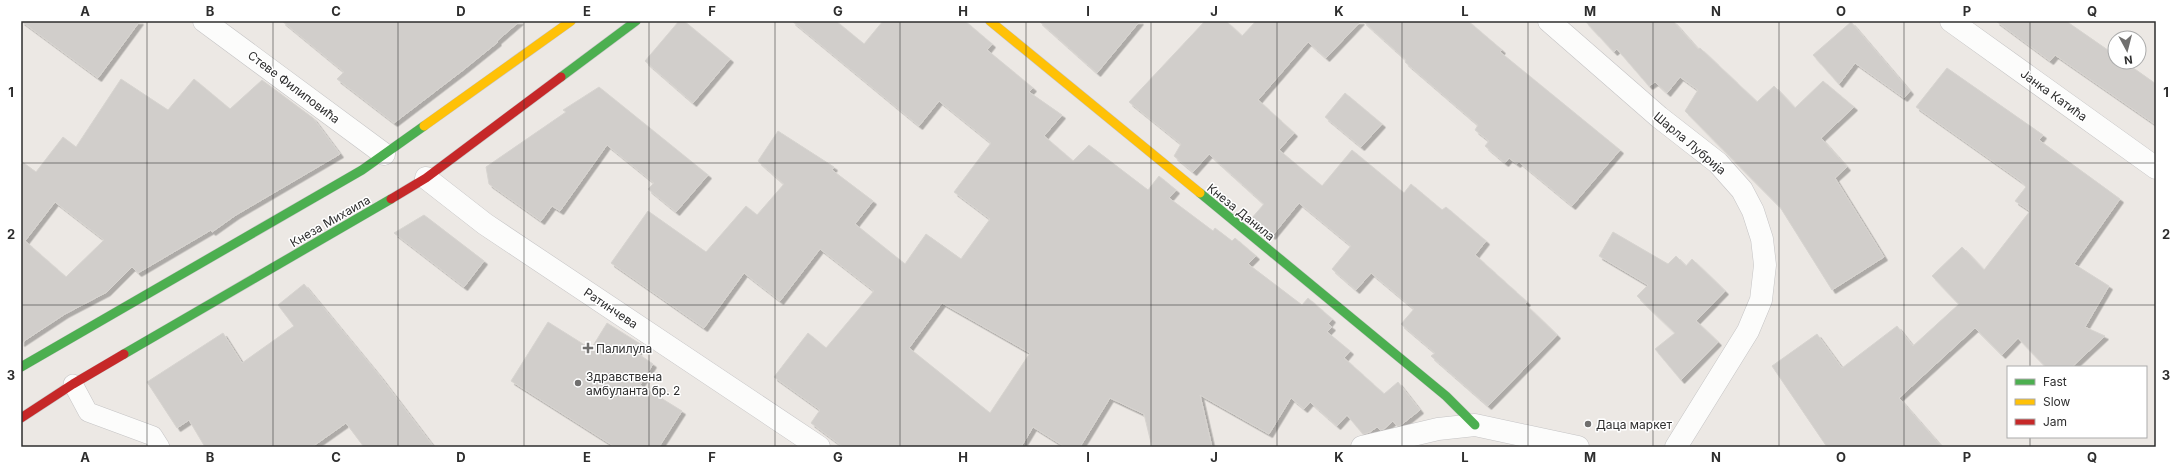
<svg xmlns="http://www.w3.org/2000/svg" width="2177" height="468" viewBox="0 0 2177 468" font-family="Inter,sans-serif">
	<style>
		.building { fill: #d1cecb; stroke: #d7d4d0; fill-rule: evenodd; filter: url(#shadow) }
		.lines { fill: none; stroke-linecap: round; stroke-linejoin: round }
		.lane-casing { stroke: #c5c4c5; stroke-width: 20 }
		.street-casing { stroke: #c5c4c5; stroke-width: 23 }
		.fast-casing { stroke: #c5c4c5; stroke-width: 10 }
		.slow-casing { stroke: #c5c4c5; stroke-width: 10 }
		.jam-casing { stroke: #c5c4c5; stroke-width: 10 }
		.lane { stroke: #fcfcfb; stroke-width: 19 }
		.street { stroke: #fcfcfb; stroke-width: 22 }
		.fast { stroke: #4caf50; stroke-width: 9 }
		.slow { stroke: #ffc107; stroke-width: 9 }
		.jam { stroke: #c62828; stroke-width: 9 }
		.grid { fill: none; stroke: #2e2e2e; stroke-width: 1; stroke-opacity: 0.55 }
		.poi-dot { fill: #706f6e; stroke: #fff; stroke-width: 1.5 }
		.labels { text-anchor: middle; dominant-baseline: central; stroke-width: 3; stroke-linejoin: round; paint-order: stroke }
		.street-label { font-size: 12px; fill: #2e2e2e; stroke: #fff }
		.poi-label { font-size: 12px; fill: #2e2e2e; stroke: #fff; text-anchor: start }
		.neatline { fill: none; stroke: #2e2e2e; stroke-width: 1.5 }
		.grid-label { font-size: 13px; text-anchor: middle; font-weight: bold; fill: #2e2e2e }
	</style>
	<defs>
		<filter id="shadow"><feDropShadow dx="3.5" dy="3.5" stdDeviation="0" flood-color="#0004"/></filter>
	</defs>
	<rect width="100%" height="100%" fill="#ece8e4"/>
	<path class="building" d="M21 21H140L98 78Z
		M282 21H520L497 41 498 42 462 71 394 123 337 79 344 72Z
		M679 21H684L730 59 693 103 645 61Z
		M792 21H836L864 44 883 21H965L992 44 987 50 1033 88 1029 92 1062 115 1044 136 1073 161 1089 145 1148 190 1159 176 1176 190 1169 198 1213 231 1215 228 1232 241 1235 238 1256 256 1248 264 1302 305 1308 298 1332 319 1328 324 1332 327 1327 332 1350 351 1344 358 1384 394 1398 382 1420 410 1401 425 1397 426 1393 421 1384 429 1380 430 1377 427 1370 432 1363 434 1347 415 1337 426 1310 402 1304 409 1291 398 1269 434 1200 395 1212 447H1152L1144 414 1110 398 1080 447H1065L1033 427 1021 447H843L811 423 820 410 774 377 808 333 826 348 874 291 820 249 780 301 744 273 704 328 611 263 648 211 706 252 746 206 757 215 784 184 758 161 778 131 834 167 832 170 873 201 855 224 905 264 926 234 961 259 990 219 954 192 991 143 939 101 919 126ZM942 303 1030 353 990 413 909 348Z
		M1039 21H1140L1097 73Z
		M1205 21H1226L1242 36 1256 21H1361L1326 58 1308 42 1258 100 1294 133 1279 150 1322 186 1352 150 1404 193 1411 184 1442 210 1446 207 1486 241 1475 255 1527 302 1525 304 1557 335 1488 406 1431 356 1435 353 1401 324 1414 309 1371 273 1356 290 1332 269 1351 246 1299 203 1272 236 1251 219 1264 204 1209 154 1193 172 1174 156 1181 144 1129 102Z
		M1363 21H1468L1502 50 1500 52 1620 150 1572 206 1519 162 1517 164 1509 158 1505 163 1485 146 1489 141 1475 130 1478 125 1405 62 1406 60Z
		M1585 21H1673L1698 49 1700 48 1757 102 1774 86 1795 108 1823 81 1854 107 1821 138 1847 167 1835 178 1884 257 1832 290 1780 207 1685 111 1698 90 1680 77 1667 93 1655 82 1649 86 1617 49 1614 52Z
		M1996 21H2066L2115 55V62H2125L2156 84V125L2055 55 2050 61Z
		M1851 22 1910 91 1904 98 1855 63 1839 84 1813 55Z
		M1947 68 2043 135 2039 140 2120 199 2074 264 2109 286 2085 327 2105 336 2072 367H2046L2018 338 2002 355 1975 328 1899 398 1942 447H1827L1772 366 1817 334 1842 368 1897 326 1913 346 1959 304 1932 276 1962 247 1984 270 2030 211 2015 201 2026 187 2022 182 1916 107Z
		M121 79 168 110 194 79 230 109 262 80 313 118 340 154 236 215 212 232 211 230 138 273 132 267 107 292 65 314 21 343V161L36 172 63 137 76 147ZM55 202 104 240 66 277 25 241Z
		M599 87 708 175 676 212 648 189 654 183 607 145 560 211 552 206 541 221 489 184 486 167 566 112 563 110Z
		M1345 93 1382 124 1361 147 1325 117Z
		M424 215 484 261 464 287 394 233Z
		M1613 232 1668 264 1676 256 1686 266 1692 259 1725 291 1696 321 1718 342 1681 380 1655 349 1675 333 1637 296 1648 285 1599 256Z
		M304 284 379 375 434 447H364L346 423 312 447H205L189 420 177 428 147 382 223 333 242 363 294 326 278 305Z
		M548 322 591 349 607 323 642 345 637 353 653 364 640 385 682 411 659 447H615L511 381Z"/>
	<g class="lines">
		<defs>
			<path id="lane" d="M73 384 88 412 153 436 160 447"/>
			<path id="street" d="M204 21 384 154
				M1549 21 1659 117 1718 163 1742 190 1753 211 1762 239 1765 265 1761 300 1748 331 1676 447
				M1951 21 2156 168
				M426 178 485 224 819 447
				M1362 447 1438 429 1475 425 1578 447"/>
			<path id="fast" d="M561 77 636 21
				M1200 193 1446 396 1475 425
				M124 354 391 199
				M21 367 362 170 424 126"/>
			<path id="slow" d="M990 21 1200 193
				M424 126 571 21"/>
			<path id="jam" d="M391 199 426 178 561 77
				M21 418 73 384 124 354"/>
		</defs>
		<use href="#lane" class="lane-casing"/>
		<use href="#street" class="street-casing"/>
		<use href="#fast" class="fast-casing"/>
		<use href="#slow" class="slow-casing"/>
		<use href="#jam" class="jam-casing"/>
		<use href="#lane" class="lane"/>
		<use href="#street" class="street"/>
		<use href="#fast" class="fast"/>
		<use href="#slow" class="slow"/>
		<use href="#jam" class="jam"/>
	</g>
	<path class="grid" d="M147 21V447M273 21V447M398 21V447M524 21V447M649 21V447M775 21V447M900 21V447M1026 21V447M1151 21V447M1277 21V447M1402 21V447M1528 21V447M1653 21V447M1779 21V447M1904 21V447M2030 21V367M21 163H2156M21 305H2156M2030 437V447"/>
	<g class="poi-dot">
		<path d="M586 342h4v4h4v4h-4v4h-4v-4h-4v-4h4z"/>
		<circle cx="578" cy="383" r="4"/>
		<circle cx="1588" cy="424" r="4"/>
	</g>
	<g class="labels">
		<g class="street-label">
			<text transform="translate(294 87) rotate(37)">Стеве Филиповића</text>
			<text transform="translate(2054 95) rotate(36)">Јанка Катића</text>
			<text transform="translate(1690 143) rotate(40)">Шарла Лубрија</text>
			<text transform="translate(1241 212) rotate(39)">Кнеза Данила</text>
			<text transform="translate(330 221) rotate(-30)">Кнеза Михаила</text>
			<text transform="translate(611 308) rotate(34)">Ратинчева</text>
		</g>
		<g class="poi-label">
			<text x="596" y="348">Палилула</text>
			<text x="586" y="376">Здравствена<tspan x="586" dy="14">амбуланта бр. 2</tspan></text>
			<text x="1596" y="424">Даца маркет</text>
		</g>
	</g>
	<rect width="2177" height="468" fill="none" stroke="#ffffff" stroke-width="44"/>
	<rect x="2007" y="366" width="140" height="72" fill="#ffffff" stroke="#ababab"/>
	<rect x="2015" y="379" width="20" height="6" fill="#4caf50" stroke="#ababab"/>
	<text x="2043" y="386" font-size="12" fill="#2e2e2e">Fast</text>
	<rect x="2015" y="399" width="20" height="6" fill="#ffc107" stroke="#ababab"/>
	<text x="2043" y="406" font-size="12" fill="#2e2e2e">Slow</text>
	<rect x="2015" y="419" width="20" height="6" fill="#c62828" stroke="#ababab"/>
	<text x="2043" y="426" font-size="12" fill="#2e2e2e">Jam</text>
	<g transform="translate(2127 50) rotate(173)"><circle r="19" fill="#ffffff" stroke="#ababab"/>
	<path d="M0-3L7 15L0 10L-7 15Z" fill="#706f6e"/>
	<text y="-6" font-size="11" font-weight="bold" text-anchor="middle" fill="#2e2e2e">N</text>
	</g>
	<rect x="22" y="22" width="2133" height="424" class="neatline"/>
	<g class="grid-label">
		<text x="85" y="16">A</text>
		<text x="210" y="16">B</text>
		<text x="336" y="16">C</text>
		<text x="461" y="16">D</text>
		<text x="587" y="16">E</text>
		<text x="712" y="16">F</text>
		<text x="838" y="16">G</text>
		<text x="963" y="16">H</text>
		<text x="1088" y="16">I</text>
		<text x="1214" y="16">J</text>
		<text x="1339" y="16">K</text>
		<text x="1465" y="16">L</text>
		<text x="1590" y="16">M</text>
		<text x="1716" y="16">N</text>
		<text x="1841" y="16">O</text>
		<text x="1967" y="16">P</text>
		<text x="2092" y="16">Q</text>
		<text x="11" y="97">1</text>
		<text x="2166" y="97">1</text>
		<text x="11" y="239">2</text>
		<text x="2166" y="239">2</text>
		<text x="11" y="380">3</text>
		<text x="2166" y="380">3</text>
		<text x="85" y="462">A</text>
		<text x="210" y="462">B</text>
		<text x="336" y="462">C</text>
		<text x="461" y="462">D</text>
		<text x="587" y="462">E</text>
		<text x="712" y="462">F</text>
		<text x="838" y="462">G</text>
		<text x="963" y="462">H</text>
		<text x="1088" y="462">I</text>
		<text x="1214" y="462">J</text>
		<text x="1339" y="462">K</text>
		<text x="1465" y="462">L</text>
		<text x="1590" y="462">M</text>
		<text x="1716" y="462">N</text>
		<text x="1841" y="462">O</text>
		<text x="1967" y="462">P</text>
		<text x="2092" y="462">Q</text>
	</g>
</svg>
